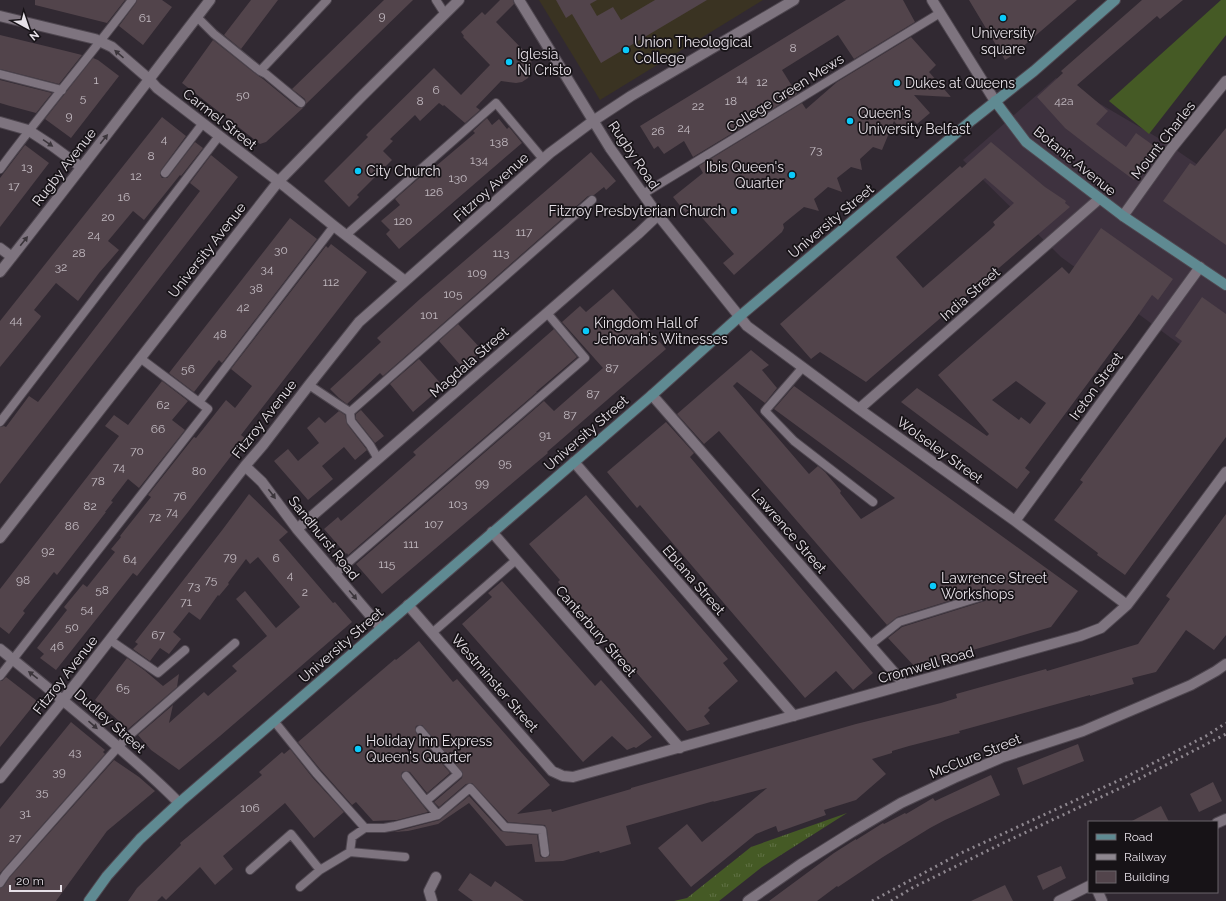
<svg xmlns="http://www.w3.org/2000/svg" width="1226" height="901" viewBox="0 0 1226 901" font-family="Raleway,sans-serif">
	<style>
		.built { fill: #3e323f }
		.education { fill: #3a3322 }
		.grass { fill: url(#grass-tufts) }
		.garden { fill: #455a25 }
		.building { fill: #52444b; fill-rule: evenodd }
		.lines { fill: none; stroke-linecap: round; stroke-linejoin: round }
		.lane-casing { stroke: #4f4750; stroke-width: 10 }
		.street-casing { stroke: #4f4750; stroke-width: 12 }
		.secondary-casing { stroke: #4f4750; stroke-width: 12 }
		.lane { stroke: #7e747f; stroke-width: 8 }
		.street { stroke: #7e747f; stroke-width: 10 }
		.secondary { stroke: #5f8a92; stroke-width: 10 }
		.rail { stroke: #8e878f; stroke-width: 3; stroke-dasharray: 2 4; stroke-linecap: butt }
		.oneway { fill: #3b353b }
		.poi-dot { fill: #0acafa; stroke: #171317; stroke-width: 1.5 }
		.labels { text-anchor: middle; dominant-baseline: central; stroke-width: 3.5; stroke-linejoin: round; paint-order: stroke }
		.number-label { font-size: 12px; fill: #c2bac1 }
		.poi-label { font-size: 14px; fill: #e7e1e8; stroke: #171317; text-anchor: start }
		.street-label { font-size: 14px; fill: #e7e1e8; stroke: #171317 }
	</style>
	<defs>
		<pattern id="grass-tufts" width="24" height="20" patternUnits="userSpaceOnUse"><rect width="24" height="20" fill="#455a25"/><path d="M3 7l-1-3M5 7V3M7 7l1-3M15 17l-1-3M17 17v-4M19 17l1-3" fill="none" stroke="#607145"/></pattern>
	</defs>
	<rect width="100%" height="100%" fill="#312932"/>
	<path class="built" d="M1056 78 1160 139 1226 184V377L1171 338 1061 257 963 160Z"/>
	<path class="education" d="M539 0H763L600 100Z"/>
	<path class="grass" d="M847 813 762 867 719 901H674L687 898 751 847Z"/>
	<path class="garden" d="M1221 0H1226V35L1149 134 1109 101Z"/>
	<path class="building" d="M35 0H125L107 23 35 5Z
		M137 0H162L172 7 143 45 119 26 136 3Z
		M251 0H278L241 49 224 35Z
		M384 0H413L306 104 305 99 292 89Z
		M500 0H513L514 4 496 22 528 55 531 60 532 66 531 72 528 78 522 82 516 83 501 81 476 107 480 110 465 123 444 105 443 106 439 103 420 121 415 115 390 139 393 141 383 151 392 160 357 195 359 197 349 207 324 181 368 137 366 135 434 68 461 95 490 65 463 37 464 36 461 32 482 12 485 15Z
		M556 0H597L590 4 597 16 613 7 621 20 655 0H707L601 63 572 14 566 18Z
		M846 0H903L915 22 854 59 838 35 782 70 797 94 693 157 684 141 664 154 658 146 654 149 640 126Z
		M969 0H1077L1013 55 1005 60Z
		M1142 0H1183L1160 19 1157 16 1077 85 1108 111 1096 124 1109 134 1126 147 1136 133 1157 148 1134 180 1096 152 1065 128 1037 97 1063 73 1061 71Z
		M0 35 66 51 82 55 59 84 0 69Z
		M911 37 936 65 929 72 951 97 914 95 930 113 917 124 913 120 901 130 894 121 882 150 873 147 860 159 862 170 851 167 837 178 842 192 828 187 814 199 819 211 804 207 783 224 784 228 782 232 734 275 723 263 734 254 697 212 690 218 673 197 703 173 699 166 802 103 806 109 837 82Z
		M213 40 257 75 263 79 297 107 303 108 266 142 260 144 182 83Z
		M93 58 98 60 119 76 71 138 45 119Z
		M0 80 52 93 36 113 10 106 0 103Z
		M162 117 186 136 161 170 160 175 162 178H167L169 176 195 142 203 148 181 176 180 175 144 220 133 211 108 241 119 250 99 273 78 301 56 283 34 310 41 316 40 318 0 367V321Z
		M487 118 492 125 499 119 507 129 509 127 522 143 399 249 386 234 390 230 381 221 400 205 395 199 434 165 436 166 475 133 473 131Z
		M1226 128V245L1163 201 1190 163 1195 166Z
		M991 142 1045 187 1066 201 1065 203 1070 207 866 382 820 352 811 359 780 324 960 166 962 168ZM985 178 1014 203 993 222 995 225 990 230 923 288 896 257Z
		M25 145 49 163 0 227V178Z
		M591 152 616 181 606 190 604 187 594 195 588 196 383 376 380 373 347 404 339 398 330 389 381 342 377 338 420 299Z
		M211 155 238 177 0 484V427L4 426 6 427 29 396 38 402 49 388 200 191 190 183Z
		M290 218 317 239 222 363 219 360 194 392 169 373Z
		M1101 228 1173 279 1158 300 1152 295 1131 325 1025 468 1030 472 1017 489 901 402 917 388 987 436 989 434 938 375 1062 267 1069 274ZM1016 381 1046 403 1030 424 1021 417 1019 420 992 400Z
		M331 244 367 272 241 435 245 438 188 512 137 576 133 573 56 670 40 658 44 654 37 648 67 610 64 607 83 584 87 587 115 552 111 549 121 537 120 536 151 497 148 495 194 437 196 438 226 400 235 408 252 386 231 369 326 246 328 248Z
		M613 289 666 349 547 452 548 453 536 463 382 594 356 564 544 401 554 411 603 368 562 322 580 306 586 312Z
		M1202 297 1226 314V437L1125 575 1097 555 1098 553 1054 520 1083 482 1080 480 1182 341 1175 336Z
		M458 324 482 350 463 368 439 341Z
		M554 329 577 357 536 392H537L348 555 347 553 346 554 324 529 338 517 341 521 365 500 416 455 413 452Z
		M751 350 769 365 762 370 777 388 765 403 737 382 733 386 809 474 818 466 825 472 841 491 840 493 861 519 895 498 774 409 794 386 1078 591 1051 627 915 667 888 638 902 627 985 601 988 598V594L985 591H981L897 617 887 625 719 431 704 444 677 414Z
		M419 359 443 386 413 412 390 384Z
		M162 381 188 401 172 420 185 430 139 488 128 479 111 501 113 502 105 512H106L57 575 54 572 23 611 25 613 9 634 0 627V589L119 436 105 426 114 415 128 425Z
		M361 410 384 436 375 443 356 419V414Z
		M339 411 345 415 347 424 367 450 355 460 344 447 322 466 333 479 308 500 274 461 288 449 298 461 319 443 307 428 319 417 325 423Z
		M666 422 694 453 690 457 873 673 853 690 836 671 805 698 640 505 637 508 607 472Z
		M249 494 288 532 279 540 333 603 335 602 352 622 220 736 179 770 151 750 138 735 173 705 169 723 204 692 208 696 237 671 232 666 267 636 236 599 245 591 276 628 300 607 258 557 250 564 246 559 228 583 229 584 219 596 218 595 200 620 189 612 173 632 181 639 169 654 160 648 150 661 133 649 138 644 135 642 223 529Z
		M586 495 728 659 723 663 738 681 708 708 710 710 704 716 710 724 687 731 558 582 560 580 529 544Z
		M1226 514V635L1214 650 1186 630 1156 672 1132 678 1134 684 1090 696V695L959 731 960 733 909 746 892 751V753L872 759 886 774 856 800 824 810 826 815 778 832 776 826 756 834 691 887 658 848 687 824 702 842 767 788 713 802 714 801 626 826 631 844 600 853 599 851 563 861 535 862 532 844 506 846 469 803 438 824 408 831 394 832 440 820 469 796 501 831 505 832 537 835 540 856 543 858H546L550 855 547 829 545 825 508 822 472 783 466 784 439 807 434 802 462 778 463 773 422 725H419L416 726 415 729 416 733 450 773 427 793 410 772 406 771 402 772 401 776 402 779 428 812 397 820 373 821 356 802 352 805 320 769 298 742 395 659 396 660 419 641 453 682 457 679 550 785 517 814 551 809 552 812 631 789V788L856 724 941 703 957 698 956 694 1046 669 1047 671 1138 644 1170 599 1166 596Z
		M502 581 595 686 601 680 652 737 636 748 634 747 627 750 612 736 583 762 462 624 492 597 488 593Z
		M127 658 144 670 163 686 179 674 177 687 128 729 95 700Z
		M6 677 37 701 0 747V681H2Z
		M71 722 105 750 103 752 105 754 0 873V809Z
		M1078 744 1084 761 1023 785 1017 768Z
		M290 749 312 777 344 812 314 838 285 803 223 856 233 869 215 885 200 867 166 900 162 896 157 901H128L137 888 181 845 180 843 262 775 259 772 282 752 284 754Z
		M114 760 139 777 155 791 107 831 56 901H0V888L4 886 10 877Z
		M991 775 1000 795 945 820 930 828 883 857 838 887 837 886 817 901H769L834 853 856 839V840L883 823 884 824 905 813 906 814 933 798 935 801Z
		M1213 782 1222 801 1199 812 1190 794Z
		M1161 806 1169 822H1130Z
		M1061 866 1066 878 1043 890 1037 876Z
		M470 873 491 887 495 881 524 901H473L458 890Z
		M1005 885 1013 901H971Z"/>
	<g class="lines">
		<defs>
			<path id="lane" d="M436 0 445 14
				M197 17 214 34 260 71 327 0
				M260 71 266 74 301 103
				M0 74 62 90
				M0 169C43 111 89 57 132 0
				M165 173 203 123
				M643 194 940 13
				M346 235 496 103 543 159
				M803 367 765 411 794 441 873 502
				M309 385 339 405 350 412 351 421 370 445 378 459
				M199 402 334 226
				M350 412 592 200
				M0 422 219 136
				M335 574 585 358 547 313
				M432 633 516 560
				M110 640 158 673 185 650
				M870 645 899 622 983 596
				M0 676 208 409 140 358
				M274 721 316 773 365 828H384L395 826 438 815 470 788 505 827 542 830 545 853
				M420 730 458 774 426 801 438 815
				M406 776 426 801
				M350 852 405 857
				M250 870 291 834 320 870 350 852 352 837 365 828
				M0 883 6 874 118 747 131 734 235 643
				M300 887 320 870"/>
			<path id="street" d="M519 0 610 148 658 215 747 326 859 409 1015 521 1127 605
				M932 0 995 101
				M0 16 95 39 112 47 149 79 157 88 287 188 334 226 405 281
				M0 122 28 130 51 145 81 167
				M1123 216 1171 149 1226 81
				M0 248 12 257
				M0 272C71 182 140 91 210 0
				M652 395 905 685
				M859 409 1099 199
				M574 462 794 716
				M245 466 262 482 297 529 381 628
				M1015 521 1200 267
				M297 529 547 313 638 234 658 215
				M492 532 680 748
				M0 538 278 182 360 98 459 0
				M408 605 552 771 563 776 573 777 1080 636 1101 628 1127 605 1143 584 1226 472
				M0 649C37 679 73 708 109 739 133 760 157 780 179 803
				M0 778 63 700 245 466 263 445 309 385 359 322 550 153 593 121 631 96 794 0
				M1217 823 1226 819
				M1098 892 1102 901
				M432 901 429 891 436 877
				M748 901 801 864 852 832 901 803 954 778 1003 757 1083 731 1191 685 1216 671 1226 664
				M1059 901 1089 886"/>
			<path id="secondary" d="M995 101 1026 142 1123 216 1226 285
				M89 901 107 876 140 839 179 803 652 395 740 316 972 120 1034 71 1115 0"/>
		</defs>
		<use href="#lane" class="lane-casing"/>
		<use href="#street" class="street-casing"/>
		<use href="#secondary" class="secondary-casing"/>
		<use href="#lane" class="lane"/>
		<use href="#street" class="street"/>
		<use href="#secondary" class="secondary"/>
		<path class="rail" d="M872 901 959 854 1126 777 1206 736 1226 723
			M891 901 912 888 1003 843 1129 784 1226 734"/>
	</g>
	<defs><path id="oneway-solid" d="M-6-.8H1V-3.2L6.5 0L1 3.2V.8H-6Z"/></defs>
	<g class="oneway">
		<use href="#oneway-solid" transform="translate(119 54) rotate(-139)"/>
		<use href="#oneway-solid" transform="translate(104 139) rotate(-51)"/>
		<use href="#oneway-solid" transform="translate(48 143) rotate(34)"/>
		<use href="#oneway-solid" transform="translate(24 241) rotate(-51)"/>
		<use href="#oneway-solid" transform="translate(272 494) rotate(53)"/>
		<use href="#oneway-solid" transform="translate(353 595) rotate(50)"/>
		<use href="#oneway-solid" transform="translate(33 675) rotate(-142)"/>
		<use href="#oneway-solid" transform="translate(93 725) rotate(41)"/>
	</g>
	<g class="poi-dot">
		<circle cx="1003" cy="18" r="4"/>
		<circle cx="626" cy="50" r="4"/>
		<circle cx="509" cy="62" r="4"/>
		<circle cx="897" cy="83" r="4"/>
		<circle cx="850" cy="121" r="4"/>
		<circle cx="358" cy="171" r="4"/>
		<circle cx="792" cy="175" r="4"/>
		<circle cx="734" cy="211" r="4"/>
		<circle cx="586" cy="331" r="4"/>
		<circle cx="933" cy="586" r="4"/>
		<circle cx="358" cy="749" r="4"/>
	</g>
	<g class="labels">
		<g class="number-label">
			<text x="382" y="16">9</text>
			<text x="145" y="18">61</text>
			<text x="793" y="48">8</text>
			<text x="742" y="79">14</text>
			<text x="96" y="80">1</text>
			<text x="762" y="82">12</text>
			<text x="436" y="90">6</text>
			<text x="243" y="95">50</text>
			<text x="83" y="98">5</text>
			<text x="420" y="101">8</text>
			<text x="731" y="101">18</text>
			<text x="1064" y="101">42a</text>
			<text x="698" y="106">22</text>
			<text x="69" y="116">9</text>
			<text x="684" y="128">24</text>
			<text x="658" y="131">26</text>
			<text x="164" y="139">4</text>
			<text x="499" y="142">138</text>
			<text x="816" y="150">73</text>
			<text x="151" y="156">8</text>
			<text x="479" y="160">134</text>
			<text x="27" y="167">13</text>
			<text x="136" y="176">12</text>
			<text x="458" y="178">130</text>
			<text x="14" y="186">17</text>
			<text x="434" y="192">126</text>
			<text x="124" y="197">16</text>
			<text x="108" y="217">20</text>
			<text x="403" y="221">120</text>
			<text x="524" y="232">117</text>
			<text x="94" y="235">24</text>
			<text x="281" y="250">30</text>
			<text x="79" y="253">28</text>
			<text x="501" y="253">113</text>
			<text x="61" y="267">32</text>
			<text x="267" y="269">34</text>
			<text x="477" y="273">109</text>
			<text x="331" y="282">112</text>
			<text x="256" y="288">38</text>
			<text x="453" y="294">105</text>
			<text x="243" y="307">42</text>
			<text x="429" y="315">101</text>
			<text x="16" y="320">44</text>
			<text x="220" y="334">48</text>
			<text x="612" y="368">87</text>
			<text x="188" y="369">56</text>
			<text x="593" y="394">87</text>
			<text x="163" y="405">62</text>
			<text x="570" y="415">87</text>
			<text x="158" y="429">66</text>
			<text x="545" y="435">91</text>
			<text x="137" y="451">70</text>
			<text x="505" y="463">95</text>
			<text x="119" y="467">74</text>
			<text x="199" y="471">80</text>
			<text x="98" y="481">78</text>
			<text x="482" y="483">99</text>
			<text x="180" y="496">76</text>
			<text x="458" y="504">103</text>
			<text x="90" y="506">82</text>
			<text x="172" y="512">74</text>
			<text x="155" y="517">72</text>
			<text x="434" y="524">107</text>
			<text x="72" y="526">86</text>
			<text x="411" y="544">111</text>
			<text x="48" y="551">92</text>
			<text x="230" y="557">79</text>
			<text x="276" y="558">6</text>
			<text x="130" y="559">64</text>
			<text x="387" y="564">115</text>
			<text x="290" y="575">4</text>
			<text x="23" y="580">98</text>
			<text x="211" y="580">75</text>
			<text x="194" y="586">73</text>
			<text x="102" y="590">58</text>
			<text x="305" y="592">2</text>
			<text x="186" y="602">71</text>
			<text x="87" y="609">54</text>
			<text x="72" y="627">50</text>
			<text x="158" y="635">67</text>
			<text x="57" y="646">46</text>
			<text x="123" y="688">65</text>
			<text x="75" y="752">43</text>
			<text x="59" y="772">39</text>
			<text x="42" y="792">35</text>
			<text x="250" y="808">106</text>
			<text x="25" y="813">31</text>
			<text x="15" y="838">27</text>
		</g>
		<g class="poi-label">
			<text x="1003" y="33" text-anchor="middle">University<tspan x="1003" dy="16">square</tspan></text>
			<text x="634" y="42">Union Theological<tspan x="634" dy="16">College</tspan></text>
			<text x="517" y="54">Iglesia<tspan x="517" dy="16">Ni Cristo</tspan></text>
			<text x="905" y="83">Dukes at Queens</text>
			<text x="858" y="113">Queen's<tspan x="858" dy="16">University Belfast</tspan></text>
			<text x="784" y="167" text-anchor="end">Ibis Queen's<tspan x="784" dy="16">Quarter</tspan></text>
			<text x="366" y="171">City Church</text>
			<text x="726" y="211" text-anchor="end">Fitzroy Presbyterian Church</text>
			<text x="594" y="323">Kingdom Hall of<tspan x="594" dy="16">Jehovah's Witnesses</tspan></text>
			<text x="941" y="578">Lawrence Street<tspan x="941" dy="16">Workshops</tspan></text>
			<text x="366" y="741">Holiday Inn Express<tspan x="366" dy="16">Queen's Quarter</tspan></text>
		</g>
		<g class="street-label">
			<text transform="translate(785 93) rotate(-32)">College Green Mews</text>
			<text transform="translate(220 119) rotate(38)">Carmel Street</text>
			<text transform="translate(1163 140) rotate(-52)">Mount Charles</text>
			<text transform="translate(634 155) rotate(56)">Rugby Road</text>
			<text transform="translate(1075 161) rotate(39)">Botanic Avenue</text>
			<text transform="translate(64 167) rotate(-52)">Rugby Avenue</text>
			<text transform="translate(491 187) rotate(-42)">Fitzroy Avenue</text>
			<text transform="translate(831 221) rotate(-40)">University Street</text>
			<text transform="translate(207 250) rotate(-52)">University Avenue</text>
			<text transform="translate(970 294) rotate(-41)">India Street</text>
			<text transform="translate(469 362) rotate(-41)">Magdala Street</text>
			<text transform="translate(1096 386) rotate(-54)">Ireton Street</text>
			<text transform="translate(264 419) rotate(-52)">Fitzroy Avenue</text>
			<text transform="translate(586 433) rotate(-41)">University Street</text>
			<text transform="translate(940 450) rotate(36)">Wolseley Street</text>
			<text transform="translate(789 531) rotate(49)">Lawrence Street</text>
			<text transform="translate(324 538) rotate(51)">Sandhurst Road</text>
			<text transform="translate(694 580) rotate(49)">Eblana Street</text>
			<text transform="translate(596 631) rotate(49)">Canterbury Street</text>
			<text transform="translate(341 645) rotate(-41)">University Street</text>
			<text transform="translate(926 665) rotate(-16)">Cromwell Road</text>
			<text transform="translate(65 675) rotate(-52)">Fitzroy Avenue</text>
			<text transform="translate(495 683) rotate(49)">Westminster Street</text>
			<text transform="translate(110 721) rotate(41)">Dudley Street</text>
			<text transform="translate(975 756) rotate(-22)">McClure Street</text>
		</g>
	</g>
	<rect x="1088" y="821" width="130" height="72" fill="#171317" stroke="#6a656b"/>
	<rect x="1096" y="834" width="20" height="6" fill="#5f8a92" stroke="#6a656b"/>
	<text x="1124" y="841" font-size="12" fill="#e7e1e8">Road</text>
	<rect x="1096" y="854" width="20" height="6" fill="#8e878f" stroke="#6a656b"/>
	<text x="1124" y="861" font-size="12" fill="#e7e1e8">Railway</text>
	<rect x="1096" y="871" width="20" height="12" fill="#52444b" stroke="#6a656b"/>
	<text x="1124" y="881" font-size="12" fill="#e7e1e8">Building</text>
	<g transform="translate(28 28) rotate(140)" stroke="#171317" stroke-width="3" paint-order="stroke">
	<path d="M0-3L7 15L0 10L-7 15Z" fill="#e7e1e8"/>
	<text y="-6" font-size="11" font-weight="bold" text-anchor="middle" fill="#e7e1e8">N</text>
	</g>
	<path d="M10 885v6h51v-6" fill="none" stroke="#e7e1e8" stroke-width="2"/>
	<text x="16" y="885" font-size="12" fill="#e7e1e8" stroke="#171317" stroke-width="3" paint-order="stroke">20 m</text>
</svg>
